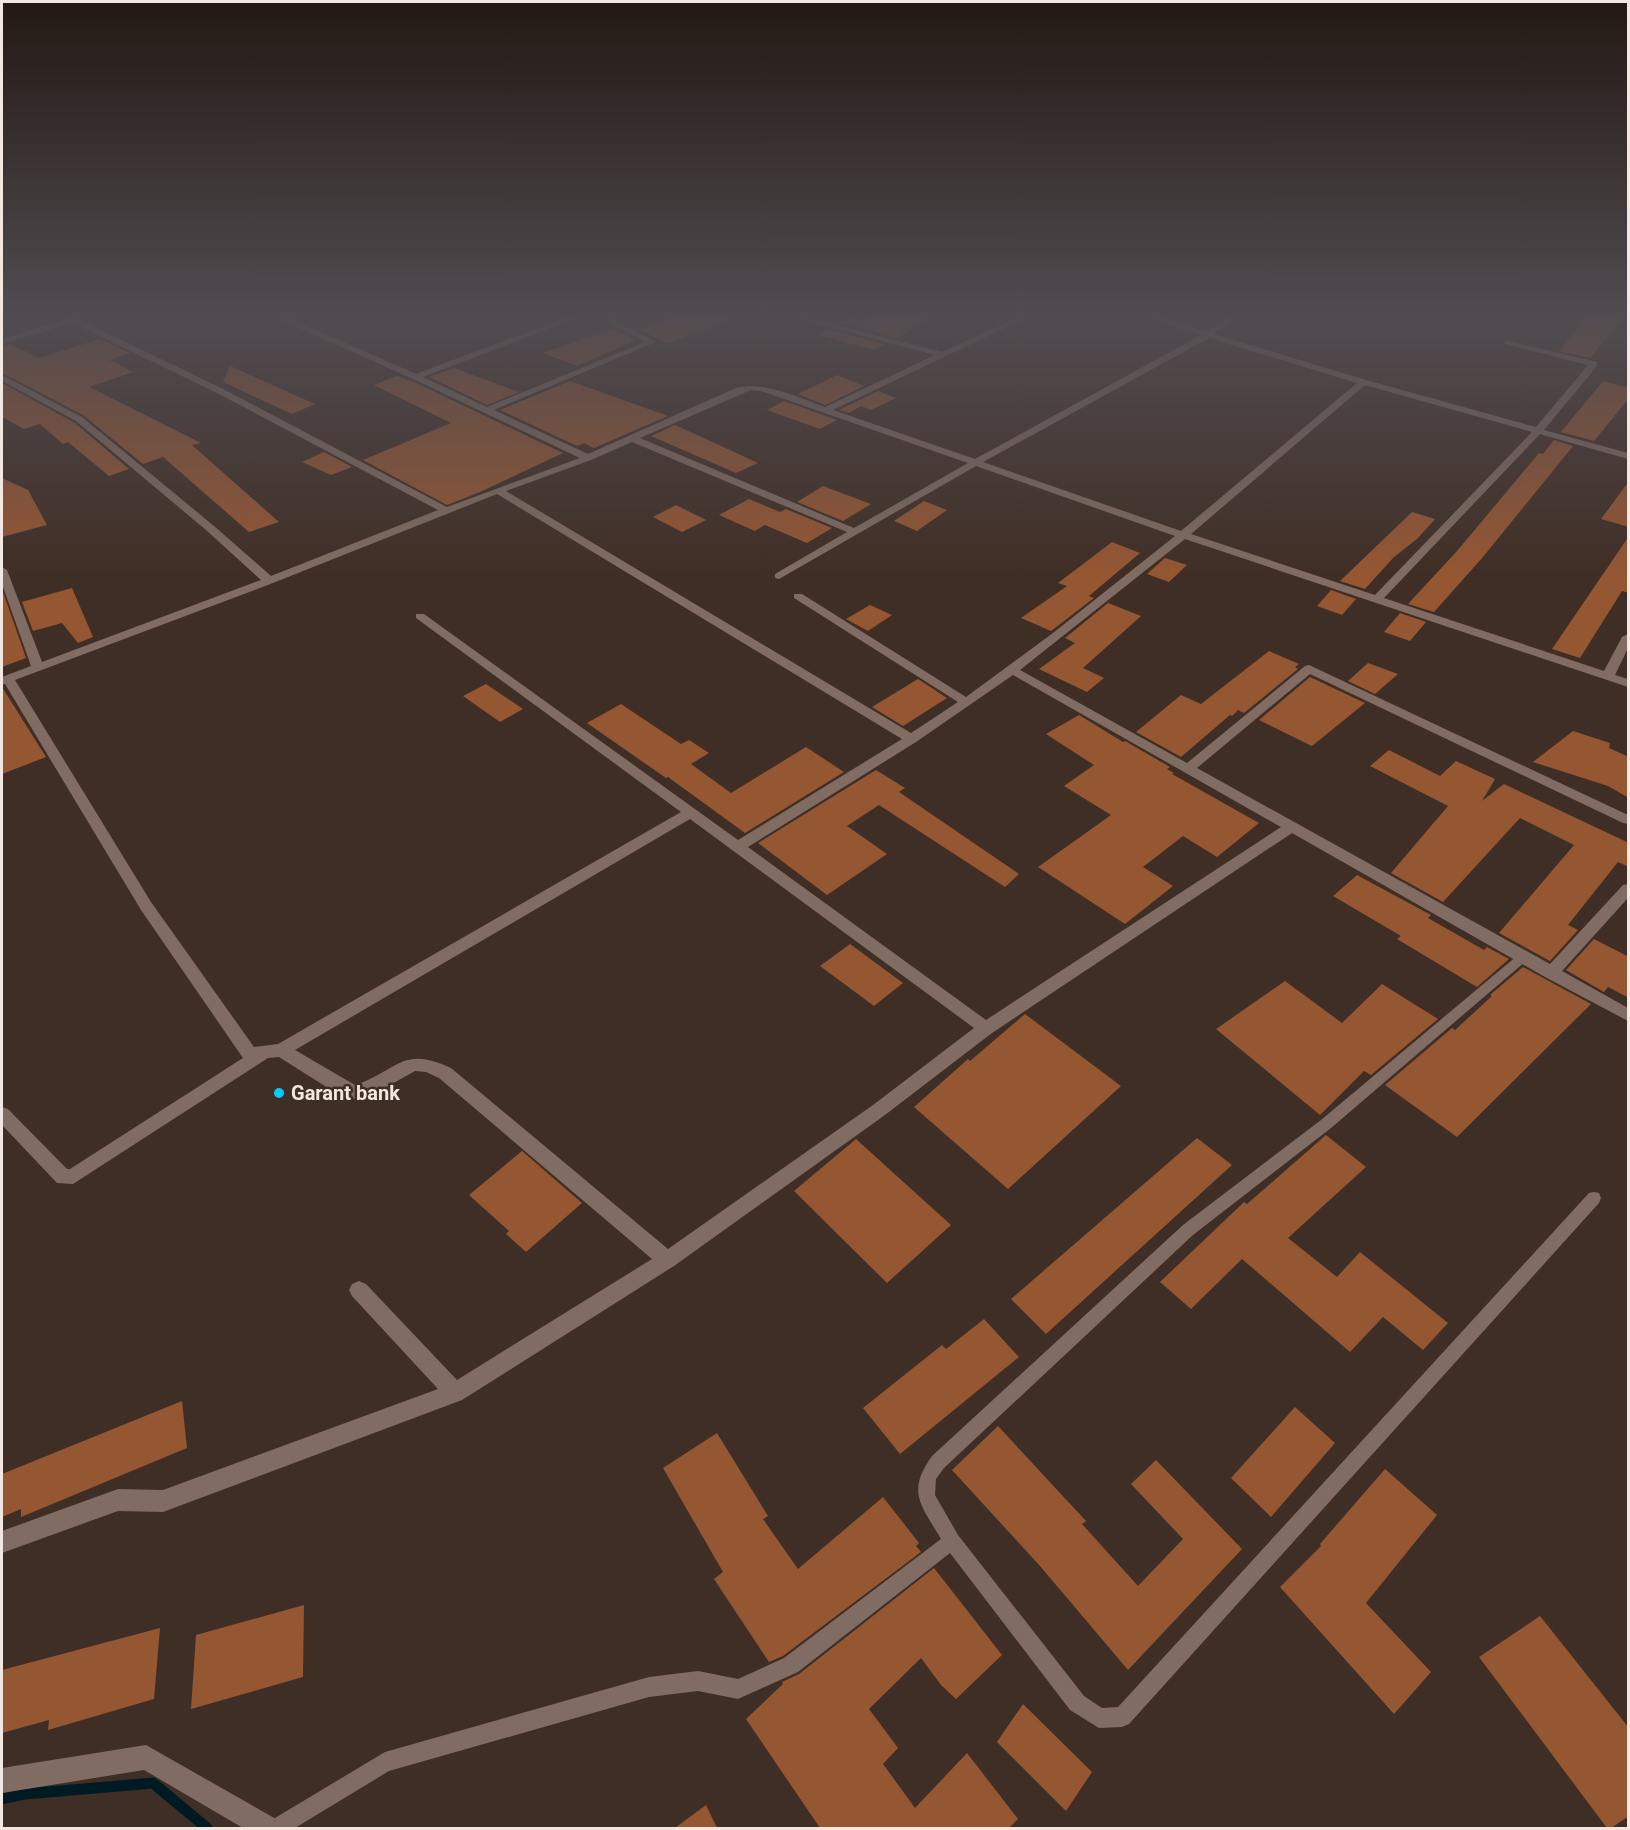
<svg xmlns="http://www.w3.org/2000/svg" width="1630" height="1830" viewBox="0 0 1630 1830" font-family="Roboto,sans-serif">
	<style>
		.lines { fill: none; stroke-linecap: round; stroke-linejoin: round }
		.stream { stroke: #001a23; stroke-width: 11 }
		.building { fill: #955632 }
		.service { fill: #806c62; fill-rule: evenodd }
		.minor { fill: #806c62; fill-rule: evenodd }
		.poi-dot { fill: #02cbf9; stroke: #3f2e25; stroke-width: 2 }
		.labels { text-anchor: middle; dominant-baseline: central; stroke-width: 5; stroke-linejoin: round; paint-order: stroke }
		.poi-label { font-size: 20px; font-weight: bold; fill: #f3e7e1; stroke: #3f2e25; text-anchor: start }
	</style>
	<rect width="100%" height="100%" fill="#3f2e25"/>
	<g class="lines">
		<path class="stream" d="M2 1799 25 1794 153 1783 207 1828"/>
	</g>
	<path class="building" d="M672 318H730V321L668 343 639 330Z
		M848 318 864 321 869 318H930L896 338 839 323Z
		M1585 318H1623L1590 358 1559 351Z
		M614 329 636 340 577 366 543 353Z
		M828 329 885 344 874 350 819 335Z
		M100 339 130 353 110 360 133 372 89 387 201 443 192 445 279 522 249 532 163 457 143 464 83 415 2 373V346L10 344 39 358Z
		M230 366 288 392 315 404 292 414 223 382Z
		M454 368 519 392 487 405 429 377Z
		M837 375 864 386 825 405 798 394Z
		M397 376 416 383 563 453 480 492 447 505 363 460 451 423 374 385Z
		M570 381 668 416 594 448 584 443 577 446 500 410Z
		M1603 381 1629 388V398L1594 441 1561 432Z
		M2 383 75 423 129 469 109 476 68 442 63 444 40 424 24 429 2 417Z
		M878 391 896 398 871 410 861 406 849 413 839 410Z
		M784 401 837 420 820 429 767 410Z
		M675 425 717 444 758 463 736 473 651 436Z
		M1554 440 1573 446 1483 557 1434 612 1408 604 1457 551 1539 453 1543 454Z
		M324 452 352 467 331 475 302 462Z
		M2 478 28 490 47 525 2 537Z
		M1629 481V527L1601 519Z
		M823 486 871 504 843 521 797 502Z
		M749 499 780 512 786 509 832 528 807 543 765 525 755 531 719 515Z
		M924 501 947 510 917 531 894 521Z
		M676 505 706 520 682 532 653 517Z
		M1412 512 1435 519 1418 538 1393 558 1365 589 1340 581Z
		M1629 536V593L1622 591 1580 658 1552 649Z
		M1112 542 1140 553 1089 596 1094 598 1051 631 1021 618 1067 586 1058 583Z
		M1165 558 1187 565 1169 582 1147 574Z
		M72 588 93 637 78 643 62 623 33 631 22 602Z
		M2 589 26 658 2 667Z
		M1331 590 1356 599 1342 615 1317 606Z
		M1108 603 1141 616 1083 668 1104 678 1087 692 1039 669 1075 643 1065 638Z
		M870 605 892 615 868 631 846 619Z
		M1400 613 1426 622 1410 641 1384 632Z
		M1269 651 1299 664 1295 667 1298 669 1244 713 1238 710 1232 716 1230 715 1181 757 1136 732 1181 695 1201 704Z
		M1368 663 1398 674 1375 694 1348 681Z
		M1310 677 1365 703 1312 746 1259 720Z
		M918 679 947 698 903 726 872 707Z
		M486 684 523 709 500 722 463 696Z
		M2 687 46 757 2 774Z
		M621 704 681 744 689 740 709 753 691 764 731 793 806 747 844 772 745 833 668 777 666 778 587 723Z
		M1079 715 1123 742 1125 741 1170 767 1167 769 1174 773 1172 774 1259 823 1217 857 1183 836 1143 867 1173 886 1125 924 1038 867 1111 815 1064 786 1094 765 1046 734Z
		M1573 731 1610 743 1609 748 1629 757V798L1608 786 1533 762Z
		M1389 750 1440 776 1456 761 1495 779 1482 801 1504 784 1629 843V867L1618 862 1568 925 1578 930 1550 961 1499 933 1574 845 1520 818 1443 902 1391 873 1448 806 1370 766Z
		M876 770 905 788 899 792 1019 874 1005 887 879 805 847 826 887 854 827 895 758 843Z
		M1357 875 1431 915 1428 918 1484 950 1487 947 1509 959 1477 987 1397 939 1401 936 1333 896Z
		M1594 939 1629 957V998L1608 987 1604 992 1566 970Z
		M850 944 903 983 874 1006 820 966Z
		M1523 967 1591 1004 1457 1137 1385 1085 1452 1028 1455 1030 1492 996 1490 995Z
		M1285 981 1342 1023 1382 984 1438 1019 1371 1075 1364 1071 1320 1115 1216 1029Z
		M1025 1014 1121 1086 1008 1189 914 1107 968 1059 970 1061Z
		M1326 1135 1366 1167 1288 1238 1337 1277 1360 1252 1448 1323 1423 1350 1383 1317 1350 1352 1242 1259 1191 1309 1160 1282 1244 1202 1247 1204Z
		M1197 1138 1232 1165 1046 1334 1011 1299Z
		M856 1139 951 1225 887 1283 794 1191Z
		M522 1151 582 1203 526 1252 506 1234 509 1231 469 1195Z
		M984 1319 1019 1357 900 1454 863 1408 942 1345 946 1349Z
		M182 1401 187 1448 21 1517V1509L2 1517V1474Z
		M1295 1407 1335 1443 1271 1517 1231 1478Z
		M998 1426 1086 1521 1082 1524 1138 1586 1183 1539 1131 1484 1156 1460 1242 1549 1128 1670 1040 1566 952 1470Z
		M717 1433 768 1516 763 1519 798 1569 883 1497 919 1543 916 1546 921 1552 783 1656 769 1662 714 1579 723 1572 663 1468Z
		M1385 1469 1437 1515 1366 1603 1431 1672 1394 1714 1280 1587 1321 1546 1320 1544Z
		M934 1568 1002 1655 956 1699 941 1685 921 1658 869 1709 898 1748 883 1764 915 1808 967 1753 1018 1819 1009 1828H820L746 1719 783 1684 782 1682 799 1674Z
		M304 1605 303 1677 191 1709 196 1635Z
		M1540 1616 1629 1728V1816L1611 1828H1607L1479 1657Z
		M160 1628 154 1699 48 1730 49 1720 2 1733V1670Z
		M1023 1704 1092 1772 1066 1811 997 1742Z
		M706 1805 717 1828H675Z"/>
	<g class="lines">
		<path class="service" d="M1522 953 1526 955 1528 958 1526 961 1331 1128 1193 1235 944 1468 936 1479 935 1495 958 1535 1084 1696 1102 1708 1118 1707 1589 1193 1594 1192 1599 1193 1601 1198 1599 1203 1129 1724 1122 1727 1099 1728 1070 1710 950 1553 798 1672 738 1699 698 1691 649 1697 389 1771 295 1828H267L270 1821 385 1752 649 1677 698 1671 738 1679 784 1658 941 1539C921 1505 906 1492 932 1456L1183 1225 1321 1120 1518 955Z"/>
		<path class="minor" d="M70 318H84L80 320 225 390 447 507 580 458 413 379 277 318H289L416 374 564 318H577L423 377 487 407 645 342 600 318H611L656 342 494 410 588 454 736 388C766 381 796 397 825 407L935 355 794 318H809L942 352 1015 318H1026L833 410 975 459 1201 335 1149 318H1163L1207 332 1226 318H1236L1214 334 1366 380 1536 427 1588 365 1505 344V340L1597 362V366L1544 430 1628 453V459L1540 434 1384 598 1604 671 1622 637 1628 634V648L1615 675 1628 679V687L1185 539 1020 670 1187 763 1305 666 1309 665 1628 815V824L1623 823 1310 674 1197 768 1550 964 1623 885 1628 884V898L1562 971 1628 1008V1021L1545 977 1292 833 992 1033 885 1115 674 1266 462 1400 163 1512 118 1511 2 1553V1531L118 1489 163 1490 438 1389 352 1296 349 1290 352 1284 359 1281 366 1284 457 1380 652 1259 439 1078 426 1072 415 1071 381 1090 355 1099 336 1093 279 1057 268 1058 73 1184 57 1183 2 1125V1107L8 1109 67 1169H70L243 1058 141 910 5 684 2 685V677L31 666 2 584V567L7 570 42 662 261 580 206 530 76 421 2 381V375L82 417 214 526 271 576 438 510 219 394 73 323 2 344V339ZM1209 338 1357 383 1181 531 983 462ZM1365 385 1532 432 1375 595 1191 534ZM751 390 761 391 968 463 854 528 640 438ZM632 442 847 532 775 574V578L779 579 976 466 1175 536 1053 633 966 697 802 594H794V598L958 702 911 733 506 491 591 460ZM497 494 902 739 738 840 424 614H416V618L681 812 278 1044 254 1047 151 902 15 680 273 583ZM1013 675 1281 827 986 1020 748 847 916 742ZM690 819 974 1028 873 1105 668 1249 451 1068C402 1045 399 1070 355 1085L295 1050Z
			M146 1745 276 1819 280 1828H243L144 1770 2 1793V1768Z"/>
	</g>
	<linearGradient id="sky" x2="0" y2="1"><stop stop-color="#231914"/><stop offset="0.55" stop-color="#524c51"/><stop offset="1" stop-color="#524c51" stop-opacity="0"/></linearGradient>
	<rect width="1630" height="575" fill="url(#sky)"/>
	<circle class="poi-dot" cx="279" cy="1093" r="6"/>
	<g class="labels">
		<g class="poi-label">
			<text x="291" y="1093">Garant bank</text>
		</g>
	</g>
	<rect width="1630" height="1830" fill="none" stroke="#f3e7e1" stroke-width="6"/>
</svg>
